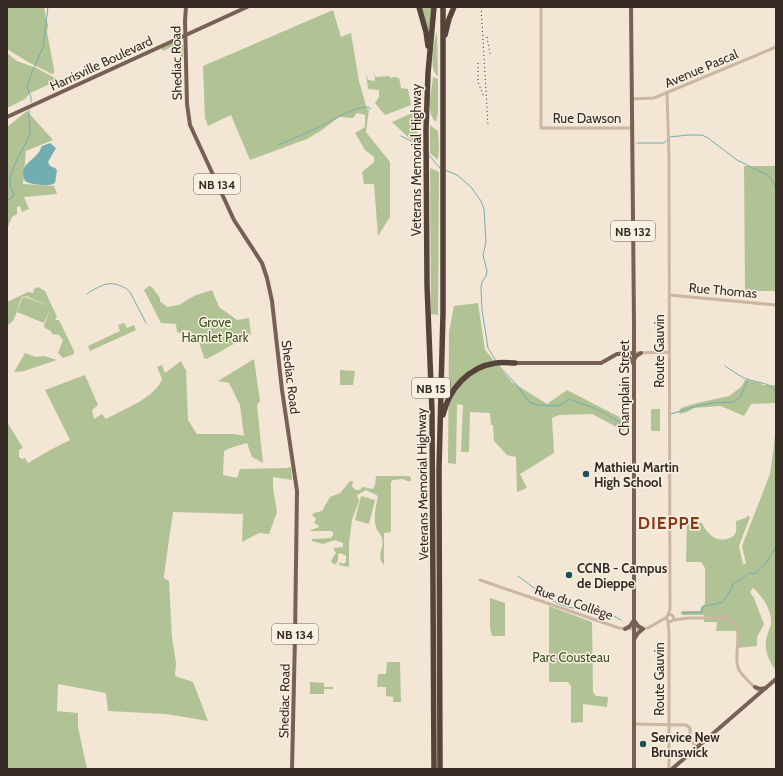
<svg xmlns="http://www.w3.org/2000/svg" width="783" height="776" viewBox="0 0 783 776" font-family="Cabin,sans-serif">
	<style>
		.green { fill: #b1c295 }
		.water { fill: #72adb2 }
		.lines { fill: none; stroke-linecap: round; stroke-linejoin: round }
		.stream { stroke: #72adb2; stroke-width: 1 }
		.minor { stroke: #cbb6a1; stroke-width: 3 }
		.major { stroke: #786154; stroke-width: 4 }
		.highway { stroke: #56443b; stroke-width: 5.5 }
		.rail { stroke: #352a24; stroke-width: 1; stroke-dasharray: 1 3; stroke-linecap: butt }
		.poi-dot { fill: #175259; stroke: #faf0e2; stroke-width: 1.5 }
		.labels { text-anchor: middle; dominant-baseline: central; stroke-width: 3; stroke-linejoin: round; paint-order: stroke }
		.shield { fill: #faf0e2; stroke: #70655d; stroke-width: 1 }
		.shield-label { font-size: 12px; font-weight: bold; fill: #352a24 }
		.street-label { font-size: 13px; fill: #352a24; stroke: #faf0e2 }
		.park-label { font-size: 13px; fill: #425526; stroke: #faf0e2 }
		.poi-label { font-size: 13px; font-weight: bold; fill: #352a24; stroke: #faf0e2; text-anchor: start }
		.district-label { font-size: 17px; font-weight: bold; letter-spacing: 1px; fill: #8a3717; stroke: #faf0e2 }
	</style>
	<rect width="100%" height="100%" fill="#f3e6d5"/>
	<path class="green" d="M7 7H44L46 19 48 25 47 32 54 69V73L52 74 28 62 7 49Z
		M420 7H432L428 41Z
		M333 10 341 37 351 33 359 81 367 109H369L366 132 390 162V217L378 236 374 184H364L362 172 374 162V157L365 150 355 133 365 127V115L357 113 353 118 339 117 322 130 307 139 250 160 231 115 208 126 205 118 203 66Z
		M436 33H437L438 76C428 69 434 44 436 33Z
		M178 41 183 45V57L173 62V61L180 58V47L175 45 163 51 161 48Z
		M7 53 17 61 36 68 59 80 30 93 25 99 7 108Z
		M373 69 375 77 389 76 391 78 394 77 399 78 401 88 408 89 411 105 385 115 375 103 379 97V90L368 89 366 73 368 80 375 81Z
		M433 77 438 79V113L436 122C425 113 432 90 433 77Z
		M27 111 53 140 26 151 23 184 54 186 57 194 24 197 29 209 22 212 20 206 17 207V214L12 217 7 229V127Z
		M417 111V143L409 138 392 122Z
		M430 125 438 131 439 146 438 160 430 153Z
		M744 166H776V291H745Z
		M430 168 439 172 438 315 431 314Z
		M149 286 152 287 160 298V301L167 307 179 305 194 296 212 290 219 307 237 320 249 318 251 335H246V340L239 341 207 359 204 358C201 348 197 331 184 330L180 333 177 332 176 324 161 323 144 290Z
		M38 287 45 291 57 317 55 320H59L74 351V354L63 358 58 353 63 340 59 335 52 334 51 331 45 328 44 326 50 309 44 323 17 312 22 298 25 297 49 306 47 305 26 296 22 297C17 305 17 323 7 325V302L28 292 33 293 34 289Z
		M478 303 485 350 512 382 547 404 567 390 627 421 624 431 592 414 559 415 552 418 554 453 520 474 527 488 517 492 516 457 507 455 494 441 493 425H491L490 413 470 412 469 452H461L463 405 457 404 456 464 448 463 449 332 454 306Z
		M124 323 127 328 134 325 136 330 90 351 88 346 120 331 118 325Z
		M25 353 36 357 44 356 57 360 24 371 14 372Z
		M254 359 260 401 257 405 263 463 252 457 247 443 230 448 224 451 223 475 237 478 240 469 287 468 291 467 292 480 273 477V488L277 512 269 534 259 533 242 542 243 514 173 512 164 575V578L169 581 172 637 176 663 175 676 193 682 208 721 166 714 108 711 106 693 58 684 57 711 78 713V727L87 769H7V422L23 448 19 450V457L22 459 25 458 28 463 52 449 70 440 45 390 85 375 98 405 92 410 94 419 102 414 106 419C124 409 155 398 162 379L157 367 162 365 165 373 181 361 185 369H186L188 420 197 434H235L244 436 240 405 229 383 218 381Z
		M340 370 355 371 353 385H340Z
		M745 380 761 383 762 385H776V403L751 404 744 416 721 406 694 408 687 412 680 414 679 413 681 408 693 404 729 396 741 387Z
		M651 409H660V431H651Z
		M776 423V671C769 661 763 649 767 636 768 632 770 628 771 624 772 610 763 597 753 588L750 592 754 598 764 624 757 637V646L737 648V631H716L717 622H704V615H682V611H700L702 606 705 604V568L701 562H686L687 522 702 523C707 533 714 542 727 539 730 538 733 537 735 534 737 531 736 525 736 521L746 518 747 516 750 517 739 546 743 564H746L742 546 770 474 774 445Z
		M376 476H409L411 478V481H407L403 479 393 480 391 482V532L384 533V565C375 556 385 548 382 538 381 534 377 532 376 527 373 517 376 506 378 496L366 490 357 495 359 501 352 520 349 543V567L339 565 340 562 343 564 346 562V556L341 553 338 554V560L336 564H333L331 561 336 553 334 550V548L343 547V543L335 540 323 544 312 541V539L331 538 333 535V532L330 531H310L311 530 319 527 318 525 314 523 316 519 312 515 314 513 322 511 330 497 340 493 350 481H353L352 487 356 490H360L362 487 373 489 375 485Z
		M361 496 375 500 369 524 355 520Z
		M490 598 505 603V636H492L490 628Z
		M549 606 592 622 593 692 596 696 608 697 607 707 583 704V722L571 723V686L568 682H549Z
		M387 662H400L401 702H393V697L386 696V687H377L378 674H386Z
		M310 682 324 683V687H333V689H324V694H310Z"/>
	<path class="water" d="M50 143 56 148 48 162 50 166 55 168 57 170 55 183C49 187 32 185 25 181 18 165 32 162 39 152 40 150 41 148 42 146Z"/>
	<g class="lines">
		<path class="stream" d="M31 102V97L27 87 30 77 43 47 48 7
			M401 136 413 142 424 151
			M670 137 688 135H702L708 138 737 160 769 176 773 182 776 189
			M637 143H664L667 140
			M278 145C292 139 307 133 321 126 336 119 352 107 369 107L371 109
			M428 154 440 168
			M445 170 457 175 471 187 481 201 484 209 486 242 483 255 487 271 486 276 482 282 481 287 482 310 488 348 496 361
			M7 201 11 198H12L14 193C0 179 26 148 30 133 31 126 28 118 29 110
			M87 294C90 291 102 285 107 284 113 282 126 287 130 292L146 323
			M499 366 515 383 529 402 537 405 553 406 561 405 569 399C582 404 596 408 608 415 616 420 622 424 631 427
			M725 366C732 370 740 377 747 379 757 383 771 382 776 392
			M671 414 697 406 712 403 734 402 740 398 748 379
			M518 576 534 588H538C550 603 574 614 593 605L621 620
			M681 613 702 612V607L714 604 715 605 720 602 722 603 732 588V585C737 581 744 578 749 573L755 574 767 562 776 546"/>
		<path class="minor" d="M541 7V128H633
			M667 93 669 157 670 609 668 615
			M632 99 654 98 776 47
			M669 295 776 305
			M634 353 669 352
			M480 580 619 628 634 629 648 628 667 617
			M666.5 618a3.5 3.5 0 1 1 7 0a3.5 3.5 0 1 1-7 0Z
			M673 620 688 618H727C748 628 731 654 739 670 743 677 754 686 760 693
			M668 621 669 633V769
			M634 724 686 725 690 728V740L697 747"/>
		<path class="major" d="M186 7 185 21 187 104 190 125 234 220 262 263 267 278 272 301 282 390 297 491 295 637 292 769
			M631 7 634 323V769
			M7 117 247 7
			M623 353 629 357 633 363
			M634 360 636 356 641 353
			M515 363H601L617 354 634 353
			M634 620 638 626 643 629 638 633 635 638
			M625 629 630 626 634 620
			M755 687 760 689 766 688
			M672 769 776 679"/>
		<path class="highway" d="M419 7 426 32 428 46
			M434 7 428 73 426 130 427 285 432 411 434 769
			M445 35 449 19 454 7
			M443 415C449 389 468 367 496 363 502 362 509 363 515 363
			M440 769 439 469 443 313V7"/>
		<path class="rail" d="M481 7 488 125
			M487 37 490 54
			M478 63V82L484 97"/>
	</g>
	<g class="poi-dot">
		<circle cx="586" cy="474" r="4"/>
		<circle cx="569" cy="575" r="4"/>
		<circle cx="643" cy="744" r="4"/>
	</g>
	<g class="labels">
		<g class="shield">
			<rect x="194" y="174" width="46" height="20" rx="3"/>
			<rect x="611" y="221" width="44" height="20" rx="3"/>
			<rect x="412" y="378" width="38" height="20" rx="3"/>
			<rect x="272" y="624" width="46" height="20" rx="3"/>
		</g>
		<g class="shield-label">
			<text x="217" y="184">NB 134</text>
			<text x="633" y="231">NB 132</text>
			<text x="431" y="388">NB 15</text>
			<text x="295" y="634">NB 134</text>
		</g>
		<g class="street-label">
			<text transform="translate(101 63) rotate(-25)">Harrisville Boulevard</text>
			<text transform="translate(176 63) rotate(-91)">Shediac Road</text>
			<text transform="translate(701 68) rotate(-23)">Avenue Pascal</text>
			<text x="587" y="118">Rue Dawson</text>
			<text transform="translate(416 160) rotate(-90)">Veterans Memorial Highway</text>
			<text transform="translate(723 290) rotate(5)">Rue Thomas</text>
			<text transform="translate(659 351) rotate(-90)">Route Gauvin</text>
			<text transform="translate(291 377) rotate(83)">Shediac Road</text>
			<text transform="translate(624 388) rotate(-90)">Champlain Street</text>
			<text transform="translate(422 484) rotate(-91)">Veterans Memorial Highway</text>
			<text transform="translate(574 602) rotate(19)">Rue du Collège</text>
			<text transform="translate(659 679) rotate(-90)">Route Gauvin</text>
			<text transform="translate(284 701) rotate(-89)">Shediac Road</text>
		</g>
		<g class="park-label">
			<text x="215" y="322">Grove<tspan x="215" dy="15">Hamlet Park</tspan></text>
			<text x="571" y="657">Parc Cousteau</text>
		</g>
		<g class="poi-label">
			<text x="594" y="467">Mathieu Martin<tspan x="594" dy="15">High School</tspan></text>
			<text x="577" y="568">CCNB - Campus<tspan x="577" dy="15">de Dieppe</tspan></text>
			<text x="651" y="737">Service New<tspan x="651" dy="15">Brunswick</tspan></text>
		</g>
		<g class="district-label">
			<text x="669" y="523">DIEPPE</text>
		</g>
	</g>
	<rect width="783" height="776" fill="none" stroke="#352a24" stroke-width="16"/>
</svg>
